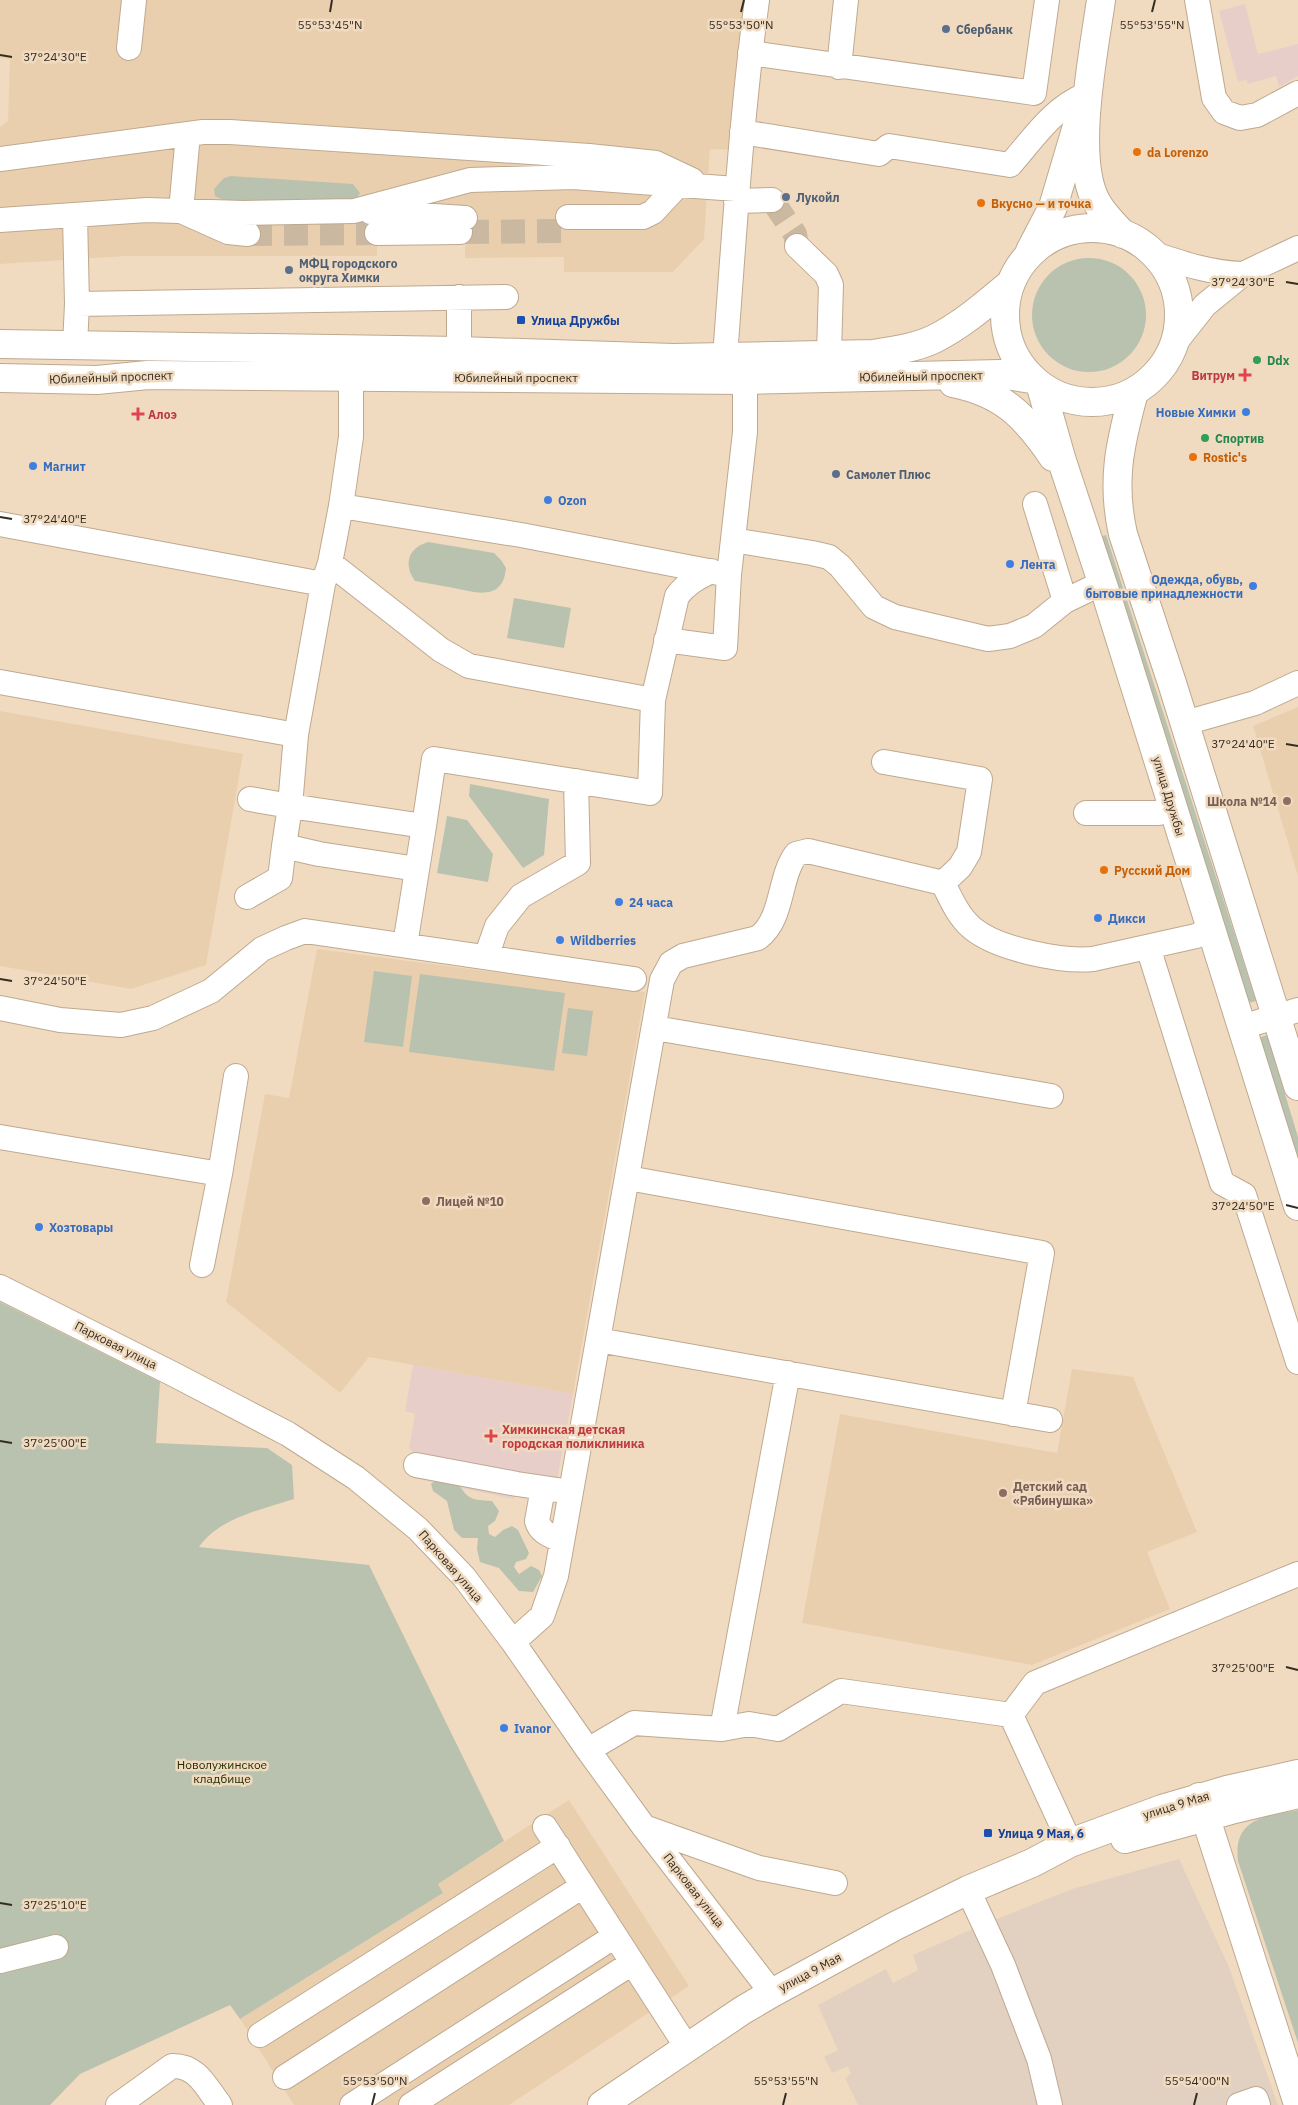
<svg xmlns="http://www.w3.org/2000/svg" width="1298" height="2105" viewBox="0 0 1298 2105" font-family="'IBM Plex Sans',sans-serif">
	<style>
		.commercial { fill: #e2d1c0 }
		.built { fill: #eacfae }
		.medical { fill: #e8cec8 }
		.green { fill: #b9c1af }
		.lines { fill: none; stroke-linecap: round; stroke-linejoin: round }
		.minor-tunnel { stroke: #cbb8a0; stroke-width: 24; stroke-dasharray: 24 12; stroke-linecap: butt }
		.minor-casing { stroke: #bea990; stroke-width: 26 }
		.major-casing { stroke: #bea990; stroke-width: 30 }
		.minor { stroke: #fff; stroke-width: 24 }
		.major { stroke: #fff; stroke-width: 28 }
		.ticks { fill: none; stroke: #352c22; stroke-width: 2 }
		.service-dot { fill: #5c6f8a; stroke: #f1dbc0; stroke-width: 2 }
		.food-dot { fill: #e8710a; stroke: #f1dbc0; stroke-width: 2 }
		.transit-dot { fill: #1a4fb4; stroke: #f1dbc0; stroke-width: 2 }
		.leisure-dot { fill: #2e9e5b; stroke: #f1dbc0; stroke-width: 2 }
		.health-dot { fill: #e0444e; stroke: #f1dbc0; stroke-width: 2 }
		.shop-dot { fill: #3f7fe0; stroke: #f1dbc0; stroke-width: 2 }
		.education-dot { fill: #8d6e63; stroke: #f1dbc0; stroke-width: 2 }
		.labels { text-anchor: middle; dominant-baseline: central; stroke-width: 5; stroke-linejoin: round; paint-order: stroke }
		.service-label { font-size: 12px; font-weight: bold; fill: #4e5e75; stroke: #f1dbc0; text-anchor: start }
		.food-label { font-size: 12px; font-weight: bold; fill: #c56008; stroke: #f1dbc0; text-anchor: start }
		.transit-label { font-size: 12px; font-weight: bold; fill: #164399; stroke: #f1dbc0; text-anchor: start }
		.leisure-label { font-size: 12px; font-weight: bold; fill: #27864d; stroke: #f1dbc0; text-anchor: start }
		.health-label { font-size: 12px; font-weight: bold; fill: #be3a42; stroke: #f1dbc0; text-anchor: start }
		.street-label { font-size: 12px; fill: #352c22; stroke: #f1dbc0 }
		.shop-label { font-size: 12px; font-weight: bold; fill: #366cbe; stroke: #f1dbc0; text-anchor: start }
		.education-label { font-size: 12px; font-weight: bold; fill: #785e54; stroke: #f1dbc0; text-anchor: start }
		.park-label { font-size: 12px; fill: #202f00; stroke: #f1dbc0 }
		.ticks-label { font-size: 12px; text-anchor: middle; fill: #352c22; stroke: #f1dbc0; stroke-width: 5; stroke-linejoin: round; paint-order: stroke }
	</style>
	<rect width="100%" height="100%" fill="#f1dbc0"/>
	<path class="commercial" d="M1179 1859 1229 1967 1278 2105H858L845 2078 851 2074 848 2066 832 2073 824 2057 838 2050 818 2005 886 1969 893 1983 918 1970 913 1955 984 1924 1072 1889Z"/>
	<path class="built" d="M0 0H749L734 150 710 149 704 239 673 272H564V257L465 258V244H377V256H126L0 264V127L8 121 10 59 0 58Z
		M1298 707V876L1253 726Z
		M0 711 243 754 206 965 131 989 0 966Z
		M317 949 645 992 573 1394 369 1357 340 1393 226 1302 265 1094 289 1098Z
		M1072 1369 1133 1377 1197 1532 1147 1552 1170 1609 1032 1665 802 1623 840 1414 1057 1453Z
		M569 1800 689 1986 509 2105H294L240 2019 443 1893 438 1884Z"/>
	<path class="medical" d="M1245 4 1258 54 1298 44V76L1279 87 1276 76 1248 84 1246 80 1238 82 1219 11Z
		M413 1365 573 1394 557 1480 519 1472 514 1499 413 1478 417 1457 409 1448 415 1414 405 1411Z"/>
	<path class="green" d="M231 176 353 184 360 193 353 203 232 204 215 196 214 189 224 178Z
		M1032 315a57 57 0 1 1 114 0a57 57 0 1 1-114 0Z
		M1106 535 1256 1001 1249 1003 1099 537Z
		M428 542 494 553 501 560 506 568C503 601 477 593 454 588 441 586 428 583 415 581 403 564 408 548 428 542Z
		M514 598 571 608 564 648 507 638Z
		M470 784 549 799 544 855 523 868 469 796Z
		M447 816 467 820 493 854 488 882 437 873Z
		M374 971 412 976 403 1047 364 1042Z
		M420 974 565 993 554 1071 409 1052Z
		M568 1008 593 1011 587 1056 562 1053Z
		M1267 1035 1298 1137V1163L1259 1038Z
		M0 1302 160 1382 156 1443 267 1448 292 1465 294 1499C261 1510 220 1517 199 1547L369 1565 504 1841 438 1884 443 1893 240 2019 230 2005 80 2074 50 2105H0Z
		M445 1473C461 1481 457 1486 468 1496 474 1501 484 1500 492 1501L499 1511 495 1521 488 1526 489 1534 495 1537 503 1530 512 1526 518 1530 529 1553 526 1559 516 1562 514 1567 519 1574 531 1566 539 1570 542 1576 533 1592 519 1591 499 1568 480 1562 477 1549 478 1538H462L454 1530 447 1501 433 1491 431 1484Z
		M1298 1810V2043L1238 1861C1233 1817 1265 1817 1298 1810Z"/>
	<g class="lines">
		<path class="minor-tunnel" d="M772 200 795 234 797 246
			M465 232 568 231
			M248 234 377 233"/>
		<defs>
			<path id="minor" d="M1197 0 1214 98 1224 112 1240 118 1257 115 1298 93
				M129 48 134 0
				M750 53 1034 93 1047 0
				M839 67 846 0
				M742 132 879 154 889 146 1010 165C1033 139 1053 108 1085 95
				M188 134 181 211 228 232 248 234
				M0 159 203 132H230L589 156 656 163 692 180
				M736 201 772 200
				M371 212 465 218
				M568 217H643L653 212 678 185
				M0 220 147 210 243 213 354 211 470 180 573 177 736 189
				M377 233 460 232
				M797 246 826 274 831 285 829 353
				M1154 254C1184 264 1211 273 1243 274
				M77 304 506 297
				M1175 343 1205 305 1243 274 1298 248
				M75 345 77 304 75 215
				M459 351V297
				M725 357C734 238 741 119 757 0
				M1035 504 1065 601
				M341 506 521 535 729 575
				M0 524 323 584 330 563 441 650 469 666 653 700 677 596C687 583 697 578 711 571
				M733 540 812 553 829 557 840 566 874 607 895 617 988 639 1010 636 1034 626 1065 601 1102 583
				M330 563 341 506 351 437V376
				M666 640 725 648 729 575 745 432V380
				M0 682 296 735 323 584
				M1185 723 1255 703 1298 683
				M296 735 290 806 424 826 405 945
				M884 762 980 779 969 852 960 867 943 883
				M250 799 290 806 284 846 319 854 417 869
				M1086 813H1159L1173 808
				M424 826 434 759 650 793 653 700
				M247 897 280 878 284 846
				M1148 947 1222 1183 1244 1195 1298 1362
				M486 957 497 926 521 896 578 863 576 781
				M0 1008 60 1020 121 1025 153 1018 211 991 262 949 286 938 305 931 634 979
				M1242 1027 1298 1010
				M655 1028 1051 1096
				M0 1137 220 1174 236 1076
				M628 1178 1042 1253 1013 1414
				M202 1265 220 1174
				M0 1287 175 1375 288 1434 356 1478 418 1529 464 1577 513 1642 588 1750 644 1827 772 1993
				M598 1340 1050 1420
				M416 1465 517 1484 571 1492
				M543 1488 537 1521C540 1533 552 1536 562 1541
				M513 1642 542 1616 556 1576 662 980 671 963 683 956 758 938C784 918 778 879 796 854L808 851 943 883C951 899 958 916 972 928 997 949 1061 962 1093 959L1196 936 1211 930
				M1011 1715 1070 1843
				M722 1729 788 1373
				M588 1750 634 1723 722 1729 749 1724 778 1729 841 1691 1011 1715 1035 1683 1298 1574
				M545 1827 688 2049
				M644 1827 759 1868 835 1883
				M968 1890 1003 1965 1039 2059 1050 2105
				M0 1961 56 1947
				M260 2035 558 1846
				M285 2077 583 1886
				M118 2105 172 2066C197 2065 206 2087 220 2105
				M352 2105 615 1936
				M411 2105 632 1963
				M1239 2105 1256 2099 1258 2105"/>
			<path id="major" d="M1101 0C1094 51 1072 156 1096 201 1103 214 1113 224 1123 234
				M1005 315a87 87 0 1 1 174 0a87 87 0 1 1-174 0Z
				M1030 251 1053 207 1077 126
				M0 344 459 351 673 358 873 354C893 351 915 348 934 339 962 325 986 304 1010 284
				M0 378 97 380 148 375 745 380 1000 374 1031 379
				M953 383C1003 393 1025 416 1053 457
				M1041 387 1062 461 1107 597 1298 1206
				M1134 392C1120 443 1111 481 1123 534L1172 683 1298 1086
				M1199 1797 1298 2104
				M1125 1839 1231 1810 1298 1794
				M602 2105 743 2010 772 1993 895 1926 968 1890 1032 1863 1070 1843 1162 1809 1227 1790 1298 1774"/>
		</defs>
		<use href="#minor" class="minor-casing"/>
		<use href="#major" class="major-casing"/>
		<use href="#minor" class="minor"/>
		<use href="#major" class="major"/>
	</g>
	<path class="ticks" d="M330 12 332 0M741 12 744 0M1152 12 1155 0M0 55 12 57M1286 282 1298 284M0 517 12 519M1286 744 1298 746M0 979 12 981M1286 1205 1298 1208M0 1441 12 1443M1286 1667 1298 1670M0 1903 12 1905M372 2105 375 2093M783 2105 786 2093M1194 2105 1197 2093"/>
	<g class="service-dot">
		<circle cx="946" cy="29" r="5"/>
		<circle cx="786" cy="197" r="5"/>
		<circle cx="289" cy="270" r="5"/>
		<circle cx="836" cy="474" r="5"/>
	</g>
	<g class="food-dot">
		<circle cx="1137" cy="152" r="5"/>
		<circle cx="981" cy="203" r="5"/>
		<circle cx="1193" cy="457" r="5"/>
		<circle cx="1104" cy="870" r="5"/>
	</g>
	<g class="transit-dot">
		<rect x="516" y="315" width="10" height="10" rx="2.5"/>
		<rect x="983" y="1828" width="10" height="10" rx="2.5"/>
	</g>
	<g class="leisure-dot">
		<circle cx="1257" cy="360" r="5"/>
		<circle cx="1205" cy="438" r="5"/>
	</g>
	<g class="health-dot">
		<path d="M1242.5 367.5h5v5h5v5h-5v5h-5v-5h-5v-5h5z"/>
		<path d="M135.5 406.5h5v5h5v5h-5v5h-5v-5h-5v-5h5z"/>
		<path d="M488.5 1428.5h5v5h5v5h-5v5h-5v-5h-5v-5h5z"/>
	</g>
	<g class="shop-dot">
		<circle cx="1246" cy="412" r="5"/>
		<circle cx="33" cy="466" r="5"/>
		<circle cx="548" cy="500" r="5"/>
		<circle cx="1010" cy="564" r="5"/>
		<circle cx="1253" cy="586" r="5"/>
		<circle cx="619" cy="902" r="5"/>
		<circle cx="1098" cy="918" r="5"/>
		<circle cx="560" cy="940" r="5"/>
		<circle cx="39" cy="1227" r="5"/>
		<circle cx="504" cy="1728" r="5"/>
	</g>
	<g class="education-dot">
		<circle cx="1287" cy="801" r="5"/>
		<circle cx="426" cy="1201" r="5"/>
		<circle cx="1003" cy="1493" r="5"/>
	</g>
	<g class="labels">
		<g class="service-label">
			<text x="956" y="29">Сбербанк</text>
			<text x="796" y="197">Лукойл</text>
			<text x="299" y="263">МФЦ городского<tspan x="299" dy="14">округа Химки</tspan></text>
			<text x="846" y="474">Самолет Плюс</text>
		</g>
		<g class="food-label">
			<text x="1147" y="152">da Lorenzo</text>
			<text x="991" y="203">Вкусно — и точка</text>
			<text x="1203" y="457">Rostic's</text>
			<text x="1114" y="870">Русский Дом</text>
		</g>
		<g class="transit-label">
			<text x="531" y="320">Улица Дружбы</text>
			<text x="998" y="1833">Улица 9 Мая, 6</text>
		</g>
		<g class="leisure-label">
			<text x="1267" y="360">Ddx</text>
			<text x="1215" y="438">Спортив</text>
		</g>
		<g class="health-label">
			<text x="1235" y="375" text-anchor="end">Витрум</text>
			<text x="148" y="414">Алоэ</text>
			<text x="502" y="1429">Химкинская детская<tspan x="502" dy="14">городская поликлиника</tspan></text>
		</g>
		<g class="street-label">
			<text transform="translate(921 376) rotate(-1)">Юбилейный проспект</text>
			<text transform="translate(111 377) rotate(-2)">Юбилейный проспект</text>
			<text x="516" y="377">Юбилейный проспект</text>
			<text transform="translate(1169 796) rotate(73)">улица Дружбы</text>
			<text transform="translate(116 1345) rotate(27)">Парковая улица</text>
			<text transform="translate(451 1566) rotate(49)">Парковая улица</text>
			<text transform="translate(1176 1805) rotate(-17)">улица 9 Мая</text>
			<text transform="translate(694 1890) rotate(52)">Парковая улица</text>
			<text transform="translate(810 1972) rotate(-28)">улица 9 Мая</text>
		</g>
		<g class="shop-label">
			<text x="1236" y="412" text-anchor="end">Новые Химки</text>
			<text x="43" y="466">Магнит</text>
			<text x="558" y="500">Ozon</text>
			<text x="1020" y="564">Лента</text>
			<text x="1243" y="579" text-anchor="end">Одежда, обувь,<tspan x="1243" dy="14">бытовые принадлежности</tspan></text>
			<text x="629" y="902">24 часа</text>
			<text x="1108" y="918">Дикси</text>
			<text x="570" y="940">Wildberries</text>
			<text x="49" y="1227">Хозтовары</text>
			<text x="514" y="1728">Ivanor</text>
		</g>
		<g class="education-label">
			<text x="1277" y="801" text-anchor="end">Школа №14</text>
			<text x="436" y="1201">Лицей №10</text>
			<text x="1013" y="1486">Детский сад<tspan x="1013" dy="14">«Рябинушка»</tspan></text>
		</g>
		<g class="park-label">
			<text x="222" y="1764">Новолужинское<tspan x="222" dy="14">кладбище</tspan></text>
		</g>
	</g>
	<g class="ticks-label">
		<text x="330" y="29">55°53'45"N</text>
		<text x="741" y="29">55°53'50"N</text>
		<text x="1152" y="29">55°53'55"N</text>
		<text x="55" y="61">37°24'30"E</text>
		<text x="1243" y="286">37°24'30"E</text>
		<text x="55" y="523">37°24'40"E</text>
		<text x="1243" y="748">37°24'40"E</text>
		<text x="55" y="985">37°24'50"E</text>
		<text x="1243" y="1210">37°24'50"E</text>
		<text x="55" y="1447">37°25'00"E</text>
		<text x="1243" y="1672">37°25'00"E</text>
		<text x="55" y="1909">37°25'10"E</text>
		<text x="375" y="2085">55°53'50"N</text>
		<text x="786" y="2085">55°53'55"N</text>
		<text x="1197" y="2085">55°54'00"N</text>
	</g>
</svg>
